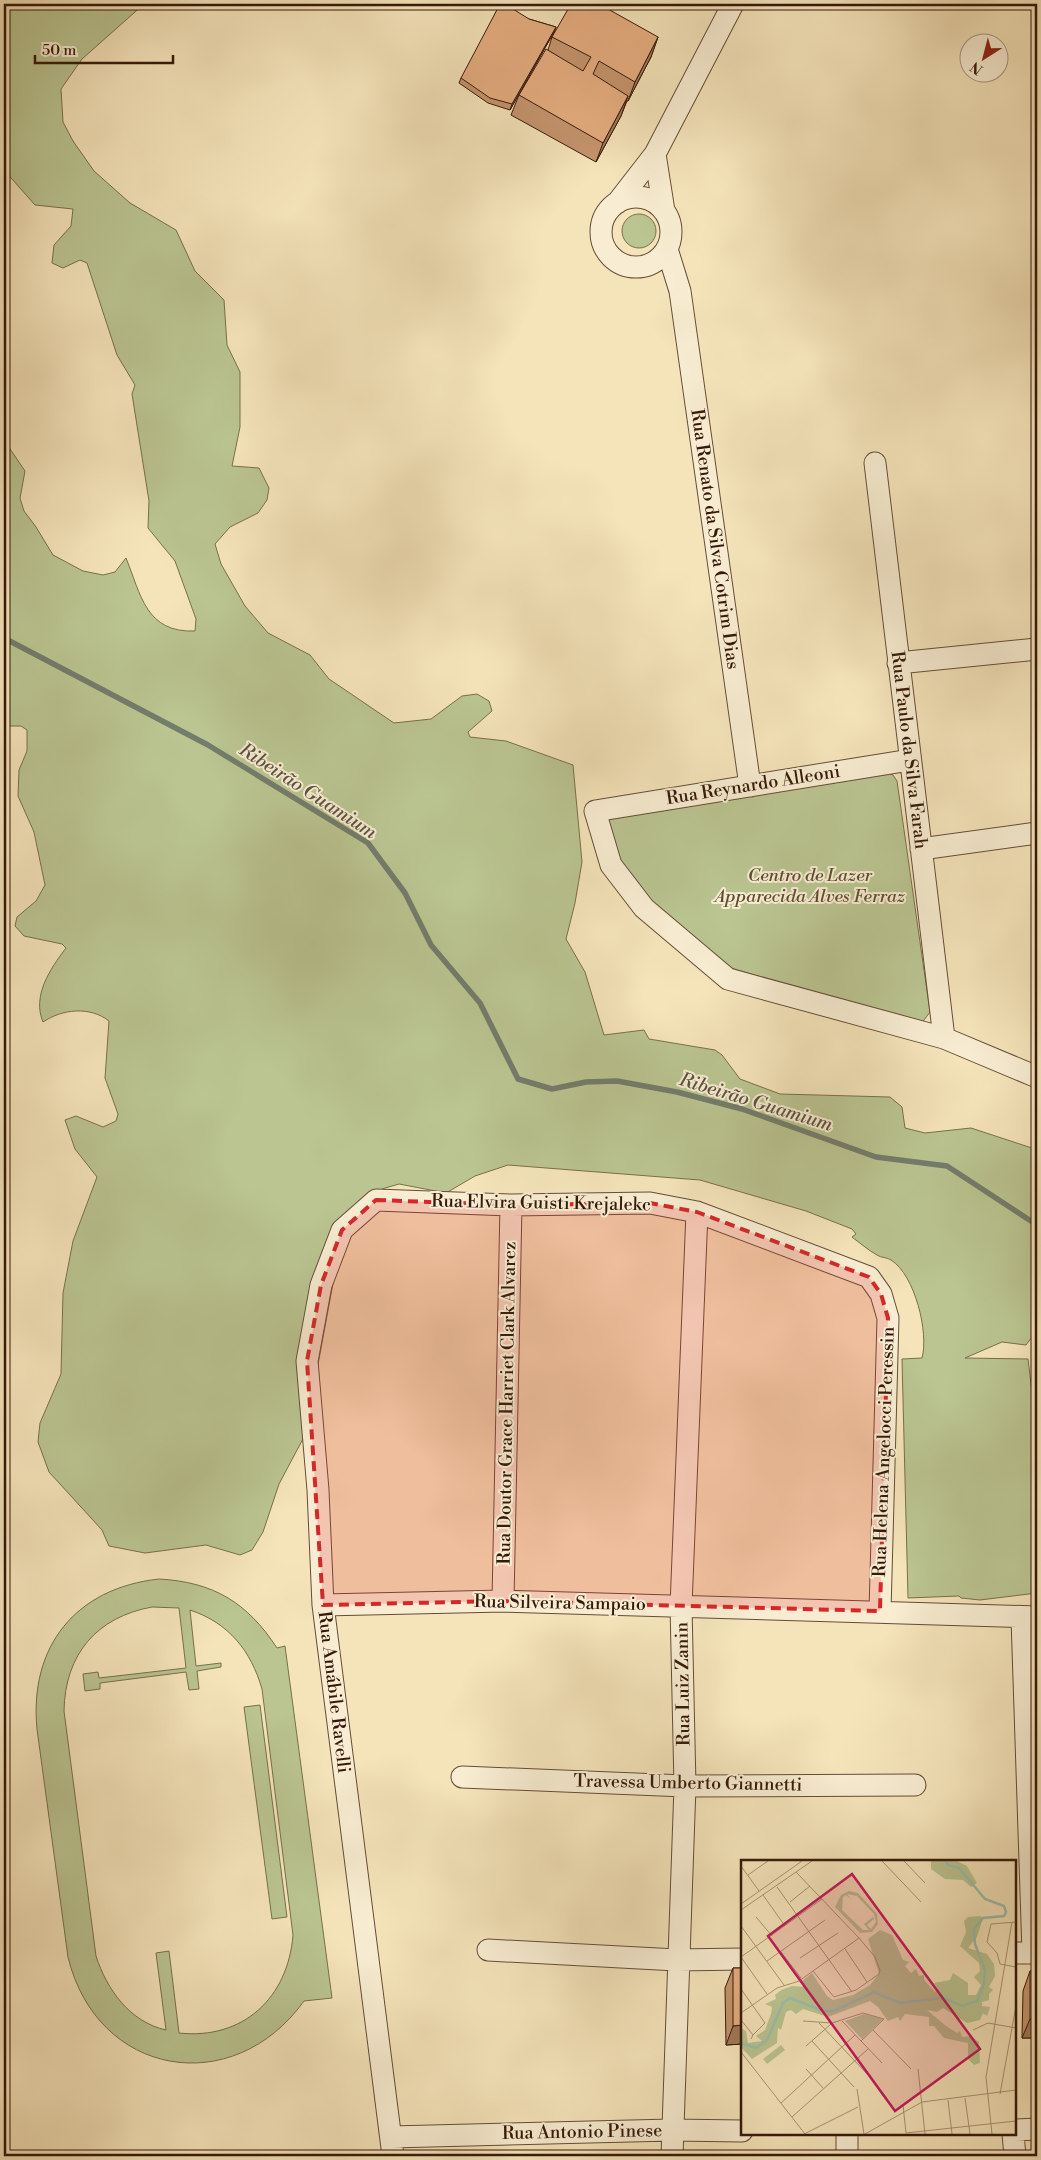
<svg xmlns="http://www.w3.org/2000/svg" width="1041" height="2160" viewBox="0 0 1041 2160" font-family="'Libre Bodoni',serif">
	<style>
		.green { fill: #bac591; stroke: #786f4e; fill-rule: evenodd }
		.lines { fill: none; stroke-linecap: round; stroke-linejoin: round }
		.stream { stroke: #737d6c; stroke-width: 5.5 }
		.minor-casing { stroke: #664c37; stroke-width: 23 }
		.minor { stroke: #f8edd2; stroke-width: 21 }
		.wall { fill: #c5956e; stroke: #36190b }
		.shaded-wall { fill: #a0795a; stroke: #36190b }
		.building { fill: #e5ad80; stroke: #36190b }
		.marked { fill: #d62828; fill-opacity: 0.2; stroke: #d62828; stroke-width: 4; stroke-dasharray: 10 6; stroke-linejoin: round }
		.labels { text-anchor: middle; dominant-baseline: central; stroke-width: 4; stroke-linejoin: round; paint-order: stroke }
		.street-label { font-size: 18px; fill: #36190b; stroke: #f8edd2 }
		.park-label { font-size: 18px; font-style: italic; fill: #5e4d33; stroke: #f8edd2 }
		.water-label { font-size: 19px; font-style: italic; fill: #5a5344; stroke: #f8edd2 }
		.inset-river { fill: none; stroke: #9cbfad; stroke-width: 2.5 }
		.inset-road { fill: none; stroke: #a99374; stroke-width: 1 }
		.view { fill: #c2185b; fill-opacity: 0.15; stroke: #c2185b; stroke-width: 2.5 }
		.inset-edge { fill: none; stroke: #36190b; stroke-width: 2.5 }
	</style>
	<rect width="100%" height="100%" fill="#f5e4ba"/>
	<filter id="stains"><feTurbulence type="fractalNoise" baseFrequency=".004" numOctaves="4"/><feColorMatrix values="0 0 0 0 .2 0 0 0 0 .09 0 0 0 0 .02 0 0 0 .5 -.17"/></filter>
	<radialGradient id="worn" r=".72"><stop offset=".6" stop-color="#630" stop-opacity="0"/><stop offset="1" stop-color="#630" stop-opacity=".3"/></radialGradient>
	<path class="green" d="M5 4H144L82 59 61 89 63 122 73 141 94 171 130 203 176 230 195 271 224 300 227 345 240 372V427L232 466 259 468 269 488 267 500 258 513 230 527 215 544 221 564 245 606 268 633 310 655 329 679 394 723 431 719 462 696 477 694 489 701 492 711 468 732 470 737 506 741 573 765 582 862 575 903 566 939 585 972 604 1035 644 1030 649 1039 715 1050 722 1055 740 1079 780 1094 890 1097 902 1107 905 1128 925 1133 971 1128 1035 1149 1037 1158V1330L1026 1345 1002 1342 965 1358 1028 1359 1037 1434V1593L980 1600 961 1598 959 1596 908 1598 902 1359 922 1358C929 1333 915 1275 891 1260 887 1257 881 1258 877 1255 868 1250 860 1243 852 1237L856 1234 852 1229 806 1211 700 1180 508 1165 475 1176 446 1193 399 1184 382 1189 373 1199 346 1245 334 1278 305 1435 279 1484 263 1532 252 1550 240 1555 206 1545 145 1553 109 1546 102 1530 49 1472 38 1442 40 1423 61 1374 63 1293 73 1241 97 1177 75 1149 65 1120 76 1116 103 1127 116 1121 118 1114 105 1078 109 1021C90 1006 62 1009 43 1022 32 996 50 969 66 948L62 944 24 936 15 926 17 917 36 901 45 885 34 832 18 796 19 770 27 751V730L21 726H4V434L8 446 25 471 20 498 24 511 36 527 53 555 83 571 103 575 115 572 126 558C141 595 146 633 195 631L196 619 175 561 148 528 149 501 132 394 135 385 117 355 87 263 80 260 63 268 52 263 54 245 71 226 73 209 35 205 4 170Z
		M622 231a17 17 0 1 1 34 0a17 17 0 1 1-34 0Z
		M885 772 893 775 897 781 930 1012 921 1024 728 967 654 906 619 863 607 814Z
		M159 1579C213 1582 247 1602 277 1648L285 1646 332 1998 304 2001C233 2100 97 2077 68 1957L37 1729C29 1646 76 1588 159 1579ZM152 1607 179 1608 186 1668 99 1678 98 1672 83 1674 85 1691 100 1689V1683L186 1672 189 1690 199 1689 197 1671 221 1667V1663L196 1666 190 1610C229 1623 251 1651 262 1689L293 1935C288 1998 243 2040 179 2033L169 1951 156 1953 166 2030C130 2022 107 1990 96 1956L64 1711C65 1654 97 1617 152 1607Z
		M260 1705 287 1917 272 1919 244 1707Z"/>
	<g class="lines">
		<path class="stream" d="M4 638 208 745 368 843 405 893 431 945 480 1003 518 1079 552 1089 586 1082 617 1081 677 1092 742 1109 876 1157 947 1166 1037 1225"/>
		<defs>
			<path id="minor" d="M655 154 664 211
				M601 232a35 35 0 1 1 70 0a35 35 0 1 1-70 0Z
				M617 203 655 154 733 4
				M667 249 680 291 750 786
				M875 463 944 1038
				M898 663 1037 649
				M910 760 595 811 611 865 644 908 728 979 944 1038 1037 1077
				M921 849 1037 833
				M503 1601 511 1205
				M323 1605 503 1601 1037 1617
				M1022 1618 1033 1953
				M462 1777 685 1786 915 1785
				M488 1950 677 1960 742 1959
				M1015 1953H1037
				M1015 2130 1037 2129
				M847 2134V2156
				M1013 2134 1015 2156
				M391 2137 672 2130 742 2131
				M393 2156 323 1605 318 1490 307 1361 321 1285 342 1230 376 1200 511 1205 650 1203 697 1212 869 1277 881 1294 888 1318 880 1611
				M672 2156 685 1786 681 1606 697 1212"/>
		</defs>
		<use href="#minor" class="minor-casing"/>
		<use href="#minor" class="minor"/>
	</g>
	<path class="wall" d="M529 19 556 27 554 32 510 110 488 103 459 83 461 78Z
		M552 37H658L651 57 628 101H627L621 116 596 162 511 115 519 95 548 50Z
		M733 1968H742V2044L726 2045 725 1988Z
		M1030 1971H1037V2038H1022L1023 1991Z"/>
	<path class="shaded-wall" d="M556 27 554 32 510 110 512 104Z
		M658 37 651 57 628 101 635 82Z
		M628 96 621 116 596 162 603 143Z
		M1030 2019H1037V2038H1022Z
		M742 2025V2044L726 2045 733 2026Z"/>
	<path class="building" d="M500 4H505L529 19 556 27 512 104 490 98 461 78Z
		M571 4H599L658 37 635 82 599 61 593 74 628 96 603 143 519 95 546 49 583 71 591 57 552 37Z
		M733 1968H742V2025L733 2026Z
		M1030 1971H1037V2019H1030Z"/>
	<path class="marked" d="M376 1200 511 1205 650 1203 697 1212 869 1277 881 1294 888 1318 880 1611 503 1601 323 1605 307 1361 321 1285 342 1230Z"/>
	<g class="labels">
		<g class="street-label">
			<text transform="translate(715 539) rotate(82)">Rua Renato da Silva Cotrim Dias</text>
			<text transform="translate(909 750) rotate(83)">Rua Paulo da Silva Farah</text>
			<text transform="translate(753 785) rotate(-9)">Rua Reynardo Alleoni</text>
			<text transform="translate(541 1203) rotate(1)">Rua Elvira Guisti Krejalekc</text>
			<text transform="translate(507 1403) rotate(-89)">Rua Doutor Grace Harriet Clark Alvarez</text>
			<text transform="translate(884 1452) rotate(-88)">Rua Helena Angelocci Peressin</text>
			<text transform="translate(560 1603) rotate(1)">Rua Silveira Sampaio</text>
			<text transform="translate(683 1684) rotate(-91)">Rua Luiz Zanin</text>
			<text transform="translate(334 1692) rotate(83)">Rua Amábile Ravelli</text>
			<text transform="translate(688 1783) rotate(1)">Travessa Umberto Giannetti</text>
			<text transform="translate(582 2132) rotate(-1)">Rua Antonio Pinese</text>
		</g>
		<g class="park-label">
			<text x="810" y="875">Centro de Lazer<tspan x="810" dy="21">Apparecida Alves Ferraz</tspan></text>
		</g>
		<g class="water-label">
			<text transform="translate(308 791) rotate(33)">Ribeirão Guamium</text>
			<text transform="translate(756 1102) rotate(17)">Ribeirão Guamium</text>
		</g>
	</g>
	<g transform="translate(741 1860)">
		<rect width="275" height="275" fill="#f5e4ba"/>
		<path d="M190 1H216L226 6 236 23 230 27 222 20 204 19 190 9ZM108 31 117 33 136 54 137 64 131 72 119 73 94 47 100 35ZM106 34 116 36 133 54 135 62 130 69 126 65 133 59 132 57 123 64 128 70H122L101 50 102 37 105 35 111 40ZM239 56 242 58 236 77 227 88 246 94 253 104 254 116 248 127 252 130 248 134V140L241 142V146L249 147 246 156 242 153 239 160 226 163 202 148 196 152 186 150 205 166 216 173 219 171 221 177 230 176 238 182 239 203 233 205 227 199V183L203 178 193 166H188V157L164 154 159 161 157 157 147 161 137 147 129 141 87 157 62 149 55 154 50 150 45 152 40 170 37 168 36 183 11 199 0 187V168L5 171 7 183 21 181 15 176 24 170 30 154 31 147 24 144 35 139 34 135 40 130 51 126 64 127 60 122 71 113 86 136 92 140 112 135 129 125 138 114 127 79 139 70 151 75 162 100 168 102 164 106 170 113 175 109 178 116 183 115V120L194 132 197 129 193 123 209 120 212 113 227 123V135H235L240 125 233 117 239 111 238 103 219 86 225 72 223 61 227 57ZM123 154 142 159 121 179 104 161ZM40 185 44 190 26 204 22 199Z" fill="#bac591" fill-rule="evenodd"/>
		<path class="inset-river" d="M0 183 15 188 26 180 42 143 49 138 82 151H93L133 132 159 143 202 138 221 146 236 141 243 124 244 110 234 84 233 69 242 58 263 56 265 52 263 46 244 39 218 8 207 5 204 1"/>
		<path class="inset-road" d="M141 1 180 42M163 1 184 23M0 6 18 31M55 12 118 78 134 97 139 110 138 114 115 130 93 137 72 111M7 15 27 1M36 27 111 132M22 35 44 66M49 42 69 26M0 44 61 1M0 50 71 1M15 57 31 76M275 62 250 64 246 82 256 93 259 104 275 107M0 66 43 125M104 89 126 122M40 92 60 118M0 97 81 39M0 97 26 134M59 98 97 73M26 101 84 60M0 129 24 163 12 175M0 153 36 128 58 121 118 78M0 160 12 175 10 179M62 161 91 163 122 153 143 159 120 181M101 161 141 203M78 163 128 216M132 170 170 209M232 170 247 163 275 168M71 181 113 227M65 186 90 164M0 192 64 274M65 209 82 228M177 209 184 274M116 229 123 274M259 234 275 146M224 238 229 274M207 240 211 274M40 243 114 175M162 245 165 273M51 257 127 189M165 273 275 261M63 274 117 247M124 274 181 242 275 230M251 274 245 217 271 62"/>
		<path class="view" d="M111 14 239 189 154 251 27 76Z"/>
		<rect width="275" height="275" class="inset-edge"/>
	</g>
	<rect width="1041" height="2160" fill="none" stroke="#f5e4ba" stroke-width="20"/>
	<rect x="5" y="5" width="1031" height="2150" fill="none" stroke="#36190b" stroke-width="2.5"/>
	<rect x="10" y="10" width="1021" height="2140" fill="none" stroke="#36190b"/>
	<g transform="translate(984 58) rotate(216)"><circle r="24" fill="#f8edd2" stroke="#aa9882"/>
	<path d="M0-4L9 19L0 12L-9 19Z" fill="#8f2418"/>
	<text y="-8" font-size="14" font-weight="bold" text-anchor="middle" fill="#36190b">N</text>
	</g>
	<path d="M35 55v8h138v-8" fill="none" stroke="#36190b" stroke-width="2.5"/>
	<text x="42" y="55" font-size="15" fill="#36190b" stroke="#f8edd2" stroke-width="4" paint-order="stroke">50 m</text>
	<rect width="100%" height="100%" filter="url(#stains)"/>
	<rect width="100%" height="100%" fill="url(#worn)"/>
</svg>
